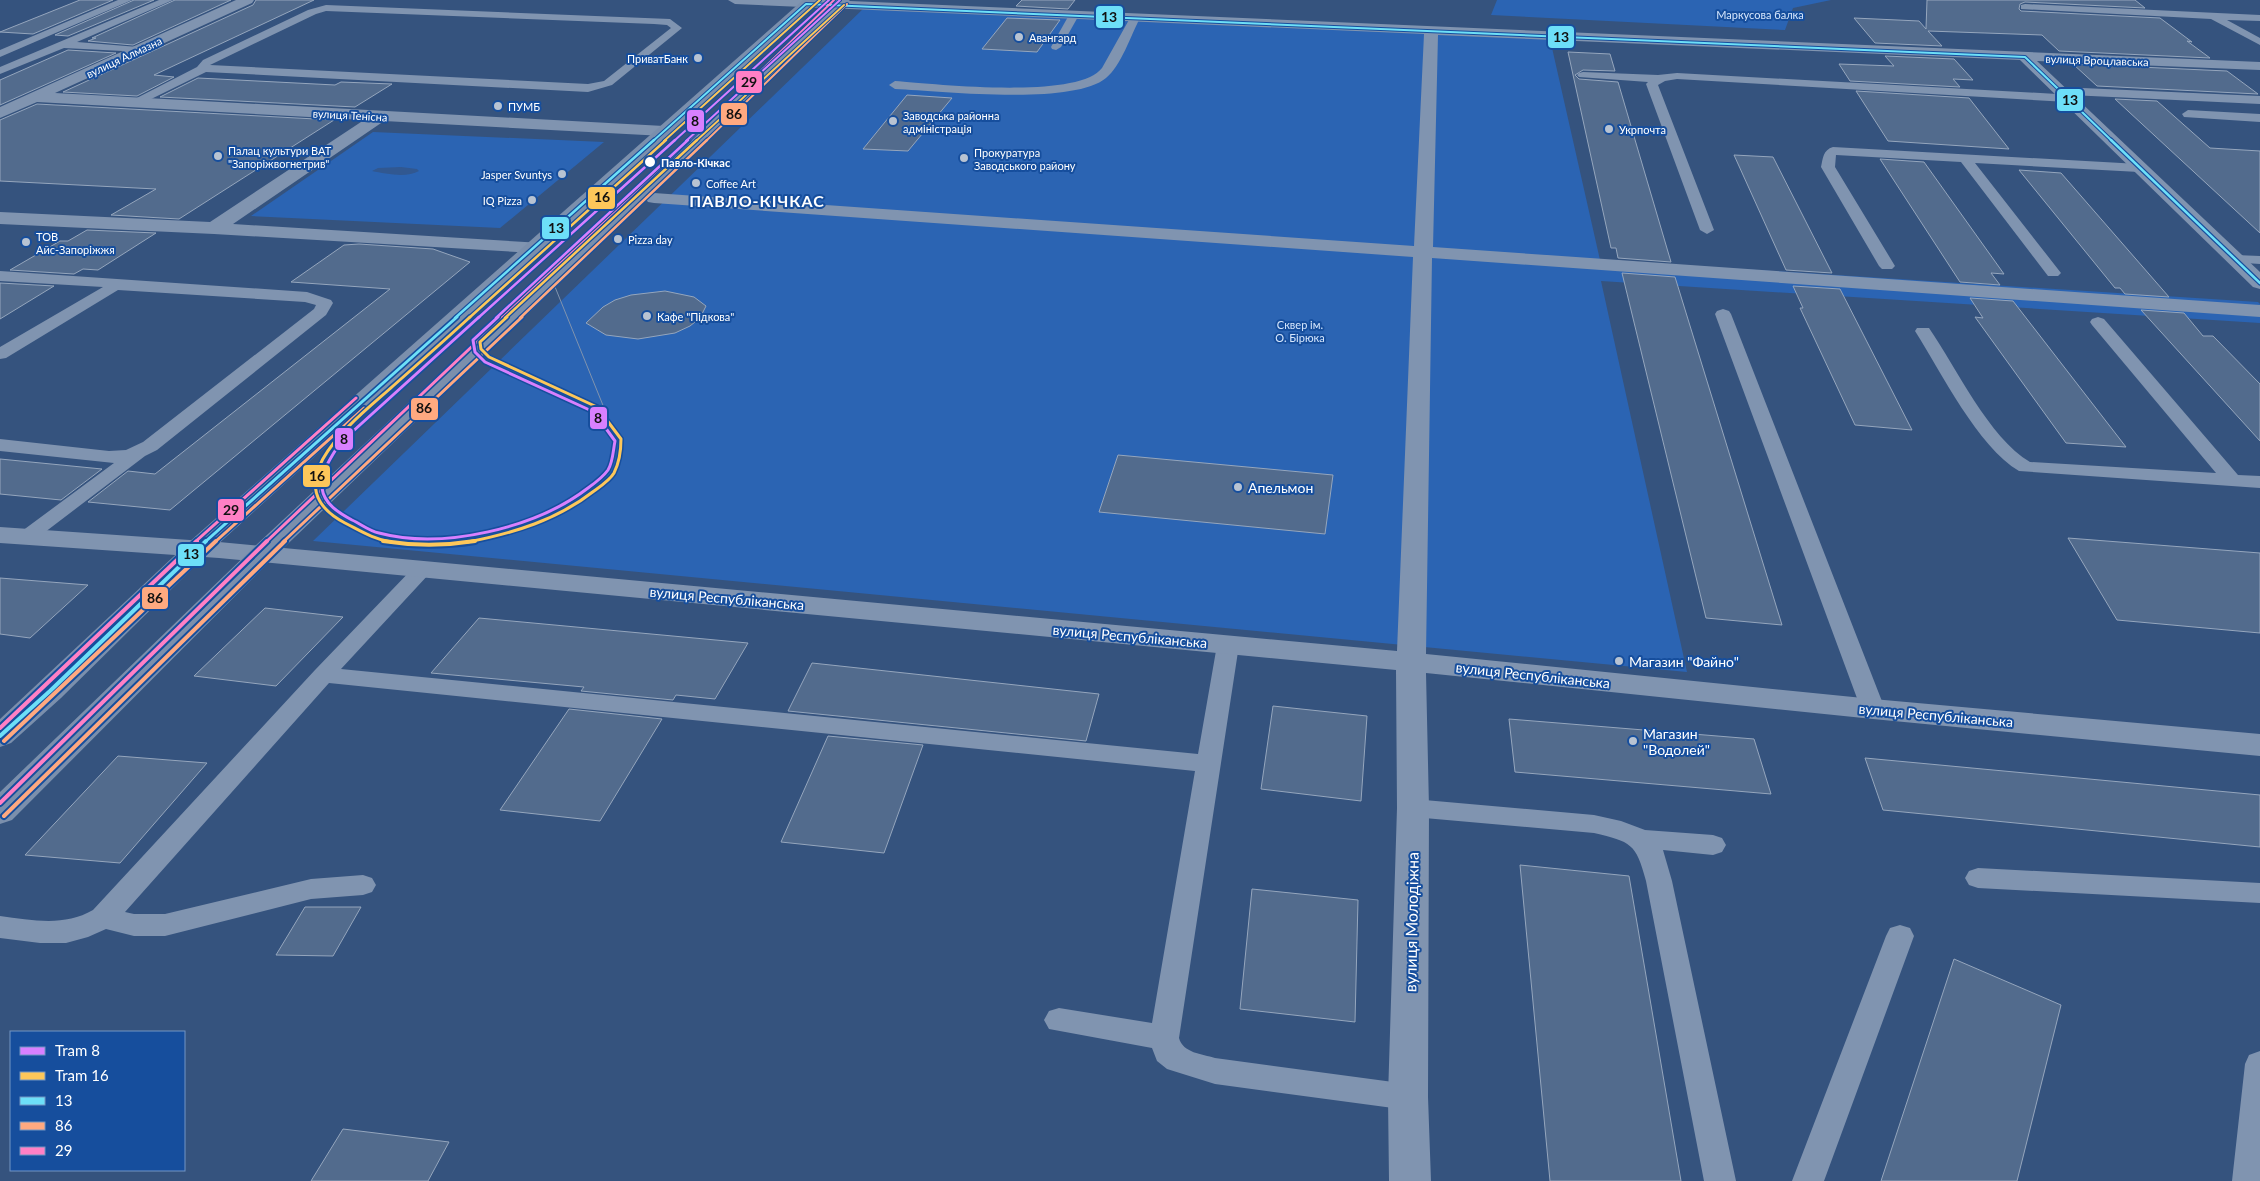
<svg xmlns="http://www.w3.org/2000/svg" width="2260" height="1181" viewBox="0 0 2260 1181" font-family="Lato,sans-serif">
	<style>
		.green { fill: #2b64b3 }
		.water { fill: #315891 }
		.building { fill: #526b8d; stroke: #95a6bd }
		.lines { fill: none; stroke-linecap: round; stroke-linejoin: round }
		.lane { fill: #8094b0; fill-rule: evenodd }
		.street { fill: #8094b0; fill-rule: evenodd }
		.secondary { fill: #7b8fac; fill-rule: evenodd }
		.tram { stroke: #8093ae; stroke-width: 1 }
		.bus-1-far3-casing { stroke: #164e9d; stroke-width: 4 }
		.bus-1-far2-casing { stroke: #164e9d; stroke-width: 5 }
		.bus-1-far1-casing { stroke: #164e9d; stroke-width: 6 }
		.bus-1-casing { stroke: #164e9d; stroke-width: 8 }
		.bus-2-far3-casing { stroke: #164e9d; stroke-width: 4 }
		.bus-2-far2-casing { stroke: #164e9d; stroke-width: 5 }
		.bus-2-far1-casing { stroke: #164e9d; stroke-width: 6 }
		.bus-2-casing { stroke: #164e9d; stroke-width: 8 }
		.bus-3-far3-casing { stroke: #164e9d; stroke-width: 4 }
		.bus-3-far2-casing { stroke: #164e9d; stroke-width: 5 }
		.bus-3-far1-casing { stroke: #164e9d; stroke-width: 6 }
		.bus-3-casing { stroke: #164e9d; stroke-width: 8 }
		.bus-1-far3 { stroke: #6ddff8; stroke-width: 2 }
		.bus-1-far2 { stroke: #6ddff8; stroke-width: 2.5 }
		.bus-1-far1 { stroke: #6ddff8; stroke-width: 3 }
		.bus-1 { stroke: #6ddff8; stroke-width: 4 }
		.bus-2-far3 { stroke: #ffa980; stroke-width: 2 }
		.bus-2-far2 { stroke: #ffa980; stroke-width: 2.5 }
		.bus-2-far1 { stroke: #ffa980; stroke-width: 3 }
		.bus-2 { stroke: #ffa980; stroke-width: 4 }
		.bus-3-far3 { stroke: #ff80c5; stroke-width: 2 }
		.bus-3-far2 { stroke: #ff80c5; stroke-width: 2.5 }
		.bus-3-far1 { stroke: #ff80c5; stroke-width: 3 }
		.bus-3 { stroke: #ff80c5; stroke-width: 4 }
		.tram-1-far2-casing { stroke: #164e9d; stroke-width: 4 }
		.tram-1-far1-casing { stroke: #164e9d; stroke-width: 5 }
		.tram-1-casing { stroke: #164e9d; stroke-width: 6 }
		.tram-2-far3-casing { stroke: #164e9d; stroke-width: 4 }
		.tram-2-far2-casing { stroke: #164e9d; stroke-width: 5 }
		.tram-2-far1-casing { stroke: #164e9d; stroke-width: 6 }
		.tram-2-casing { stroke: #164e9d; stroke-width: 8 }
		.tram-1-far2 { stroke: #d880ff; stroke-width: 2 }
		.tram-1-far1 { stroke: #d880ff; stroke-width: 2.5 }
		.tram-1 { stroke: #d880ff; stroke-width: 3 }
		.tram-2-far3 { stroke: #fdc75a; stroke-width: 2 }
		.tram-2-far2 { stroke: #fdc75a; stroke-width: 2.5 }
		.tram-2-far1 { stroke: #fdc75a; stroke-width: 3 }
		.tram-2 { stroke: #fdc75a; stroke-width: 4 }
		.poi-dot { fill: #b8c3d2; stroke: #164e9d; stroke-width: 2 }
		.stop-dot { fill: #fff; stroke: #164e9d; stroke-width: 2 }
		.labels { text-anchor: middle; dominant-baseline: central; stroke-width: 4; stroke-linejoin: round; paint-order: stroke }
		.far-park-label { font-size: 11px; fill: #d6e7fd; stroke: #164e9d }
		.far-poi-label { font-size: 11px; fill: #fff; stroke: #164e9d; text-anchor: start }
		.far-street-label { font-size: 11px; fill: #fff; stroke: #164e9d }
		.far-stop-label { font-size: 11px; font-weight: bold; fill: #fff; stroke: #164e9d; text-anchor: start }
		.poi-label { font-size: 14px; fill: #fff; stroke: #164e9d; text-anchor: start }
		.street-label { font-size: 14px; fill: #fff; stroke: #164e9d }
		.far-district-label { font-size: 16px; font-weight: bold; letter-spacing: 1px; fill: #fff; stroke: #164e9d }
		.near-street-label { font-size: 16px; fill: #fff; stroke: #164e9d }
		.line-badge { stroke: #164e9d; stroke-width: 2 }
		.pale-badge-label { font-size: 14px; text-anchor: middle; font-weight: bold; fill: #111 }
	</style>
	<rect width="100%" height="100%" fill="#35537e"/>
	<path class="green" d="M1497 0H1831L1793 8 1785 30 1491 15Z
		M864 8 1550 39 1600 260 2258 302 2260 304V323L1601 281 1687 672 313 541Z
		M373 132 604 142 500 228 251 216Z"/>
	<path class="water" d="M401 167 417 169 419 171C407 178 386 174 372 171L378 168Z"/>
	<path class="building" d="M80 0H113L33 34 0 32Z
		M134 0H154L68 36 55 35Z
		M175 0H231L133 45 88 41 96 38H92Z
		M256 0H314L154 75 174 77 137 96 63 92 253 5Z
		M1022 0H1075L1068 9 1016 6Z
		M1927 0H2135L2145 8 2025 2 2020 4 2019 9 2021 11 2160 18 2192 42 2187 41 2210 58 2059 51 2042 35 1928 31 1942 46 1875 43 1854 18 1919 21 1926 29Z
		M1007 18 1060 20 1037 52 982 49Z
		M68 50 116 53 0 105V80Z
		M1568 52 1610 54 1615 71 1583 70 1575 75 1579 79 1618 82 1671 262 1618 258 1616 248H1611Z
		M1885 56 1954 59 1973 80 1953 79 1960 87 1850 81 1839 64 1894 66Z
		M2073 64 2227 71 2258 94 2097 86Z
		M198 78 335 85 341 82 392 84 355 107 160 97Z
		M1856 91 1969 98 2009 149 1888 141Z
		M907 95 952 98 908 151 863 149Z
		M2115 99 2157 101 2210 148 2260 151V233Z
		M37 104 334 120 179 219 111 215 156 189 0 181V120Z
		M1734 155 1773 157 1832 273 1786 270Z
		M1880 159 1924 162 2004 274 1991 273 2000 285 1960 282Z
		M2019 170 2061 173 2169 297 2125 294 2120 288H2115Z
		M87 230 156 233 98 270 83 269 74 274 10 270 60 241H68Z
		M359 244 433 249 470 262 170 510 88 502 128 471 155 474 390 289 291 282 344 245Z
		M1622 273 1675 277 1782 625 1706 618Z
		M0 283 54 286 0 319Z
		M1793 286 1840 289 1912 430 1855 425 1800 308H1803Z
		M665 291 694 297 706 306 700 318 690 326 675 333 638 339 606 335 586 323 603 307 615 300 631 295Z
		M1970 298 2013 301 2126 447 2066 443 1975 317 1983 318Z
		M2141 310 2184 313 2203 336H2213L2260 384V441Z
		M1118 455 1333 475 1325 534 1099 512Z
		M0 459 102 469 61 500 0 494Z
		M2068 538 2260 553V633L2117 620Z
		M0 578 88 585 30 638 0 634Z
		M265 608 343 617 276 686 194 676Z
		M479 618 748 643 715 699 676 695 673 700 581 691 584 687 431 673Z
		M812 663 1099 694 1086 741 788 711Z
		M1273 706 1367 716 1361 801 1261 789Z
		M569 709 662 719 600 821 500 810Z
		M1509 719 1754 739 1771 794 1515 772Z
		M828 736 923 745 884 853 781 842Z
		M118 756 207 763 120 863 25 855Z
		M1865 758 2260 795V847L1883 810Z
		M1520 865 1629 876 1681 1181H1550Z
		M1252 889 1358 900 1355 1022 1240 1009Z
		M305 907H361L333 956 276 955Z
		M1954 959 2061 1005 2017 1181H1881Z
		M343 1129 449 1142 428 1181H311Z"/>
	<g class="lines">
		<path class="lane" d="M118 0H132L0 57V50Z
			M159 0H173L77 42 138 47 142 48 144 50 142 52 64 48 0 74V67Z
			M2025 4 2260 15V21L2227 20 2260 38V45L2211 19 2021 9V5Z
			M326 5 670 19 682 28 612 85 588 92 206 72 139 105H131L129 102 197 67 203 60 308 10ZM326 11 654 24 667 25 671 28 604 81 588 84 210 65 316 14Z
			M1074 12 1079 15 1061 47 1056 50 1052 49 1051 47 1069 15Z
			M1135 15 1140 18C1131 35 1121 66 1106 78 1072 106 941 91 895 89L889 85 895 81C935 84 1078 100 1102 68L1130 18Z
			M1583 72 1658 75 1677 73 2057 94 2054 91 2060 87 2260 96V104L2070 95 2074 98 2068 102 1677 79 1665 81 1658 85 1714 230 1707 234 1700 230 1646 84 1648 82 1579 77 1577 75 1579 73Z
			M2188 110 2260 114V122L2184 117 2182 114Z
			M1833 147 2139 164 2146 168 2139 172 1975 163 2061 273 2058 276H2048L1961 162 1836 155 1835 167 1895 266 1892 269H1882L1879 266 1821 167C1823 158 1823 150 1833 147Z
			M2235 255 2260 256V264L2230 262 2228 259 2230 256Z
			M0 271 307 292 331 300 333 303 326 315 157 450 145 456 32 542 25 544 18 542 15 538 18 534 114 463 0 451V439L109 451 126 450 143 442 314 309 316 305 305 302 118 290 6 358 0 359V347L103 287 0 281Z
			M1723 309 1729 311 1731 314 1885 709 1881 715 1873 717 1865 715 1861 709 1715 314 1717 311Z
			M2098 317 2104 319 2238 475 2260 476V488L2019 471C1978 447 1941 372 1915 331L1917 328H1929C1956 367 1989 438 2030 462L2216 473 2092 325 2090 322 2092 319Z
			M422 564 429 566 432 570 429 574 341 669 1198 754 1217 645 1220 640 1228 638 1236 640 1239 645 1179 1038C1183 1053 1202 1054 1215 1058L1408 1084 1419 1087 1423 1097 1419 1107 1408 1110 1215 1084 1167 1069 1157 1061 1152 1048 1049 1029 1044 1020 1049 1011 1059 1008 1152 1023 1195 771 329 683 125 912 134 914H165L311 879 363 875 372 878 376 885 372 892 363 895 311 899 165 936H134L106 929 88 937 66 943H40L0 938V916C32 920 64 927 93 910L315 670 415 566Z
			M1413 799 1594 815 1621 821 1645 830 1713 835 1722 838 1726 845 1722 852 1713 855 1663 850 1672 881 1736 1181H1704L1646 881C1636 843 1631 842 1594 833L1413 817 1404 814 1400 808 1404 802Z
			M1978 868 2260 883V903L1978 888 1969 885 1965 878 1969 871Z
			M1900 925 1910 928 1914 936 1824 1181H1792L1886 936 1890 928Z
			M2260 1051V1181H2232L2245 1064 2249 1055Z"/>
		<path class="street" d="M236 0H254L252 3 55 93 664 126 670 128 672 131 670 134 664 136 384 121 233 224 542 243 545 247 542 251 535 253 214 234 0 224V212L210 222 364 120 37 102 0 118V107Z
			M728 0H826L2260 62V70L2037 61 2260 272V289L2253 287 2020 60 1438 35 1433 247 2260 305V317L1432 258 1426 654 1873 699 2260 734V756L1873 719 1426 673 1429 808 1428 1097 1431 1181H1389L1388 1097 1397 808 1396 670 219 558 0 543V527L219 542 1397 651 1413 257 654 203 648 202 645 198 648 194 654 193 1414 246 1424 34 735 4Z"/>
		<path class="secondary" d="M803 0H818L206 555 61 698 11 743 0 747V719L188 543Z
			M835 0H850L641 205 271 560 12 820 0 824V792L253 548 629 197Z"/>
		<path class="tram" d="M557 260 551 277 613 430"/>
		<defs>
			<path id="bus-1-far3" d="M653 141 806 4 2025 57 2112 141"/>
			<path id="bus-1-far2" d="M2111 140 2260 283
				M455 318 654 140"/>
			<path id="bus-1-far1" d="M205 542 457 317"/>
			<path id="bus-1" d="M0 736 50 691 206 541"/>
			<path id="bus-2-far3" d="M706 141 847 4"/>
			<path id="bus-2-far2" d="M520 318 707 140"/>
			<path id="bus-2-far1" d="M215 542 364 408
				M283 542 522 317"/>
			<path id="bus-2" d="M4 741 216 541
				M4 816 285 541"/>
			<path id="bus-3-far3" d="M688 141 834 0"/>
			<path id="bus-3-far2" d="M502 318 689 140"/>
			<path id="bus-3-far1" d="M195 542 356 398
				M266 542 503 317"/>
			<path id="bus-3" d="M0 728 197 541
				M0 803 267 541"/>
		</defs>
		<use href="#bus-1-far3" class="bus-1-far3-casing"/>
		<use href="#bus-1-far2" class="bus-1-far2-casing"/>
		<use href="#bus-1-far1" class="bus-1-far1-casing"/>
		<use href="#bus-1" class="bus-1-casing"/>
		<use href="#bus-2-far3" class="bus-2-far3-casing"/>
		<use href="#bus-2-far2" class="bus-2-far2-casing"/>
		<use href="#bus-2-far1" class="bus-2-far1-casing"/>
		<use href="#bus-2" class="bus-2-casing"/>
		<use href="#bus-3-far3" class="bus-3-far3-casing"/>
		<use href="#bus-3-far2" class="bus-3-far2-casing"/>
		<use href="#bus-3-far1" class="bus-3-far1-casing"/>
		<use href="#bus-3" class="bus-3-casing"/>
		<use href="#bus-1-far3" class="bus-1-far3"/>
		<use href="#bus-1-far2" class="bus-1-far2"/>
		<use href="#bus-1-far1" class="bus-1-far1"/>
		<use href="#bus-1" class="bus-1"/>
		<use href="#bus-2-far3" class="bus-2-far3"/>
		<use href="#bus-2-far2" class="bus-2-far2"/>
		<use href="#bus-2-far1" class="bus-2-far1"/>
		<use href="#bus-2" class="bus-2"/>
		<use href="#bus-3-far3" class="bus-3-far3"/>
		<use href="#bus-3-far2" class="bus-3-far2"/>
		<use href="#bus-3-far1" class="bus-3-far1"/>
		<use href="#bus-3" class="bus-3"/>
		<defs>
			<path id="tram-1-far2" d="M674 141 829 0
				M686 141 840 0"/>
			<path id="tram-1-far1" d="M478 318 675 140
				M496 318 688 140"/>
			<path id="tram-1" d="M479 317 340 443C332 456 320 472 322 488 324 504 339 513 352 520 361 524 369 531 379 533 443 550 536 528 588 488 595 483 603 477 608 470 613 462 613 451 615 441L594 412 485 362 475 352 473 340 498 317"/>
			<path id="tram-2-far3" d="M664 141 820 0
				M696 141 844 5"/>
			<path id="tram-2-far2" d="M469 318 666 140
				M505 318 697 140"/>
			<path id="tram-2-far1" d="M391 542C373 539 361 531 345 523 269 483 359 417 393 386 419 363 445 340 470 317
				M468 542C514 533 557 520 594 491 601 486 610 480 614 473 619 463 621 450 621 439L597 407 489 357 481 349 480 342 507 317"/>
			<path id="tram-2" d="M383 541C414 546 444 546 475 541"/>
		</defs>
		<use href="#tram-1-far2" class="tram-1-far2-casing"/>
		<use href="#tram-1-far1" class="tram-1-far1-casing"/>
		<use href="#tram-1" class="tram-1-casing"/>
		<use href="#tram-2-far3" class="tram-2-far3-casing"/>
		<use href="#tram-2-far2" class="tram-2-far2-casing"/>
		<use href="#tram-2-far1" class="tram-2-far1-casing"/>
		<use href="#tram-2" class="tram-2-casing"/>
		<use href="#tram-1-far2" class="tram-1-far2"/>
		<use href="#tram-1-far1" class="tram-1-far1"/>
		<use href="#tram-1" class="tram-1"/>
		<use href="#tram-2-far3" class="tram-2-far3"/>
		<use href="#tram-2-far2" class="tram-2-far2"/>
		<use href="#tram-2-far1" class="tram-2-far1"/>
		<use href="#tram-2" class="tram-2"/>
	</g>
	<g class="poi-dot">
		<circle cx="1019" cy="37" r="5"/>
		<circle cx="698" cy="58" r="5"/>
		<circle cx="498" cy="106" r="5"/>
		<circle cx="893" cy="121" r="5"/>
		<circle cx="1609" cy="129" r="5"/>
		<circle cx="218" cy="156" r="5"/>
		<circle cx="964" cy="158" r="5"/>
		<circle cx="562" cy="174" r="5"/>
		<circle cx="696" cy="183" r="5"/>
		<circle cx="532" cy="200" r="5"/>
		<circle cx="618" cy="239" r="5"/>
		<circle cx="26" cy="242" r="5"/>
		<circle cx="647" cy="316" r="5"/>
		<circle cx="1238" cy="487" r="5"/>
		<circle cx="1619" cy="661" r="5"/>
		<circle cx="1633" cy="741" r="5"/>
	</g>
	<circle class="stop-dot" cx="650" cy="162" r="6"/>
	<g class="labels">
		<g class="far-park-label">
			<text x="1760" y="14">Маркусова балка</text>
			<text x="1300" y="324">Сквер ім.<tspan x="1300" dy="13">О. Бірюка</tspan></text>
		</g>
		<g class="far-poi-label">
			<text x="1029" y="37">Авангард</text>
			<text x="688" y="58" text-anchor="end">ПриватБанк</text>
			<text x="508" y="106">ПУМБ</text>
			<text x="903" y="115">Заводська районна<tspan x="903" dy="13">адміністрація</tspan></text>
			<text x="1619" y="129">Укрпочта</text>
			<text x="228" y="150">Палац культури ВАТ<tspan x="228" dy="13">"Запоріжвогнетрив"</tspan></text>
			<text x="974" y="152">Прокуратура<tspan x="974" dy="13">Заводського району</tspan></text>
			<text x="552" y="174" text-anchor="end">Jasper Svuntys</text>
			<text x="706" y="183">Coffee Art</text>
			<text x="522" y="200" text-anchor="end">IQ Pіzza</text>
			<text x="36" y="236">ТОВ<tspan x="36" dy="13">Айс-Запоріжжя</tspan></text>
			<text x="628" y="239">Pizza day</text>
			<text x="657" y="316">Кафе "Підкова"</text>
		</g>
		<g class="far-street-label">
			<text transform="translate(124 57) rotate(-25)">вулиця Алмазна</text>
			<text transform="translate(2097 60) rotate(2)">вулиця Вроцлавська</text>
			<text transform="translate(350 115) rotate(3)">вулиця Тенісна</text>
		</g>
		<g class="far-stop-label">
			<text x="661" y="162">Павло-Кічкас</text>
		</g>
		<g class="poi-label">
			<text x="1248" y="487">Апельмон</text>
			<text x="1629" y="661">Магазин "Файно"</text>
			<text x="1643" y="733">Магазин<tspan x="1643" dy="16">"Водолей"</tspan></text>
		</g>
		<g class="street-label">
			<text transform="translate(727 598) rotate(5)">вулиця Республіканська</text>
			<text transform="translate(1130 636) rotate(5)">вулиця Республіканська</text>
			<text transform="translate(1533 675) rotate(6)">вулиця Республіканська</text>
			<text transform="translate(1936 715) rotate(5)">вулиця Республіканська</text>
		</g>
		<g class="far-district-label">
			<text x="757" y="200">ПАВЛО-КІЧКАС</text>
		</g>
		<g class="near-street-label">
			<text transform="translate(1411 922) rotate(-89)">вулиця Молодіжна</text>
		</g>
	</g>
	<g class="line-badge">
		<rect x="1095" y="5" width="29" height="24" rx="5" fill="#6ddff8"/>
		<rect x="1547" y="25" width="28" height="24" rx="5" fill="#6ddff8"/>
		<rect x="735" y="70" width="28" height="24" rx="5" fill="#ff80c5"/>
		<rect x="2056" y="88" width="28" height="24" rx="5" fill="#6ddff8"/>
		<rect x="720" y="102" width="28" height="24" rx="5" fill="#ffa980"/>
		<rect x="686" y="109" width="19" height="24" rx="5" fill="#d880ff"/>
		<rect x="587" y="186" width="29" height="24" rx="5" fill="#fdc75a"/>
		<rect x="541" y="216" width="29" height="24" rx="5" fill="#6ddff8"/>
		<rect x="410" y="397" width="29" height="24" rx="5" fill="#ffa980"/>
		<rect x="589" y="406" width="19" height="24" rx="5" fill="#d880ff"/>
		<rect x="334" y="427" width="20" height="24" rx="5" fill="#d880ff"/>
		<rect x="302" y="464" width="29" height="24" rx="5" fill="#fdc75a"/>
		<rect x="217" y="498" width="28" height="24" rx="5" fill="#ff80c5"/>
		<rect x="177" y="543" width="28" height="24" rx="5" fill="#6ddff8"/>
		<rect x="141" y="586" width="28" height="24" rx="5" fill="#ffa980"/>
	</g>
	<g class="pale-badge-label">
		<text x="1109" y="22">13</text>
		<text x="1561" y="42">13</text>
		<text x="749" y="87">29</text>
		<text x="2070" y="105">13</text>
		<text x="734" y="119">86</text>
		<text x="695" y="126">8</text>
		<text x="602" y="202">16</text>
		<text x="556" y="233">13</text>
		<text x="424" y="413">86</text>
		<text x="598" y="423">8</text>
		<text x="344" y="444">8</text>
		<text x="317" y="481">16</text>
		<text x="231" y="515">29</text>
		<text x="191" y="559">13</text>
		<text x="155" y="603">86</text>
	</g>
	<rect x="10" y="1031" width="175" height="140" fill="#164e9d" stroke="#7395c4"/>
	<rect x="20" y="1047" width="25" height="8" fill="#d880ff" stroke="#7395c4"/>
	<text x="55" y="1056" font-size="15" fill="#ffffff">Tram 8</text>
	<rect x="20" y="1072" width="25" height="8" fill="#fdc75a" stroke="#7395c4"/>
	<text x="55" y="1081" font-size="15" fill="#ffffff">Tram 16</text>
	<rect x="20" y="1097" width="25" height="8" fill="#6ddff8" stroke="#7395c4"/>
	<text x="55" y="1106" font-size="15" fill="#ffffff">13</text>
	<rect x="20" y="1122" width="25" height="8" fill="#ffa980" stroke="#7395c4"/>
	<text x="55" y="1131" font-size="15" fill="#ffffff">86</text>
	<rect x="20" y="1147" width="25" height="8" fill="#ff80c5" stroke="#7395c4"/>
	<text x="55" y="1156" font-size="15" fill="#ffffff">29</text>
</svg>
